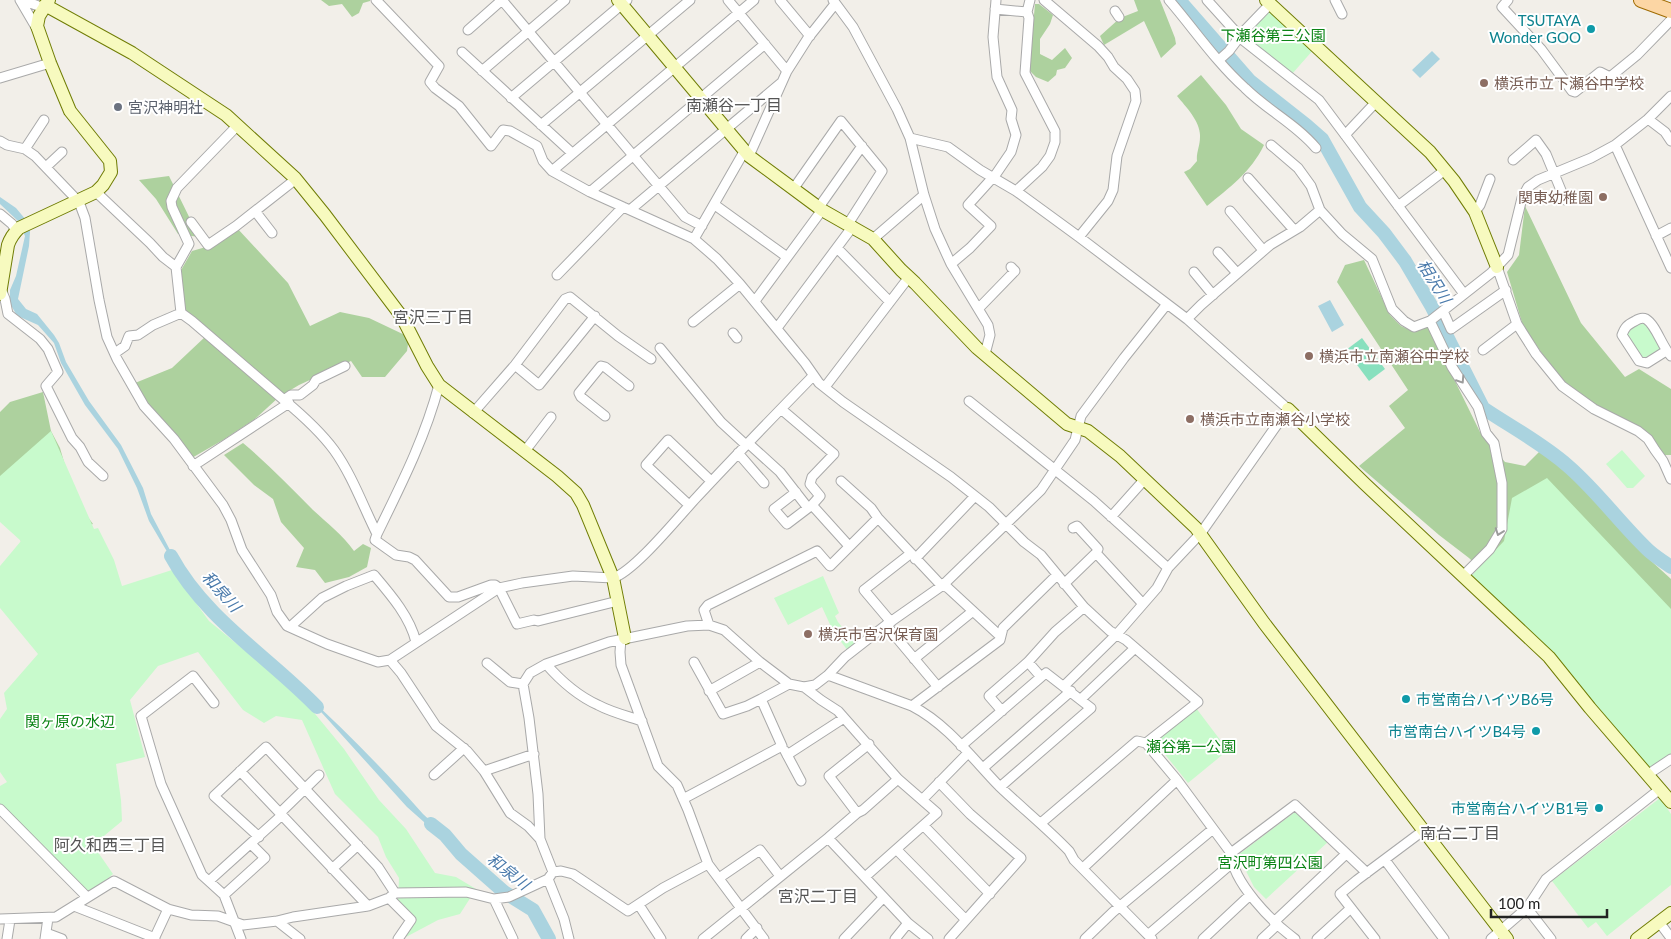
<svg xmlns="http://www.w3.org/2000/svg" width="1671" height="939" viewBox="0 0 1671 939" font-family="Lato,'Noto Sans JP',sans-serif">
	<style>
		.forest { fill: #add19e }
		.park { fill: #c8facc }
		.pitch { fill: #88e0be }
		.water { fill: #aad3df }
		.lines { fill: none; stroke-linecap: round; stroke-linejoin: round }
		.river { stroke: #aad3df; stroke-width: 14 }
		.street-casing { stroke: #a9a9a9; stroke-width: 11 }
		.secondary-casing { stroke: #707d05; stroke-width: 14 }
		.primary-casing { stroke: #a06b00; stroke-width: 16 }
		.street { stroke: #fff; stroke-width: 9 }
		.secondary { stroke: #f7fabf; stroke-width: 12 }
		.primary { stroke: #fcd6a4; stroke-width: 14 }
		.oneway { stroke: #9c9c9c }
		.culture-dot { fill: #0f9aa8; stroke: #fff; stroke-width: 2 }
		.education-dot { fill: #8d6e63; stroke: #fff; stroke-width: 2 }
		.worship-dot { fill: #6b7280; stroke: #fff; stroke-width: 2 }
		.labels { text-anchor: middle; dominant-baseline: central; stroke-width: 4; stroke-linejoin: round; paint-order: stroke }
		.culture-label { font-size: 15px; fill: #0d838f; stroke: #fff; text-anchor: end }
		.park-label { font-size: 15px; fill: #0c8416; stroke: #fff }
		.education-label { font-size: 15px; fill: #785e54; stroke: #fff; text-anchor: start }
		.worship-label { font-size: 15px; fill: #5b616d; stroke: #fff; text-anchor: start }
		.neighbourhood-label { font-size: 16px; fill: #555; stroke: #fff }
		.water-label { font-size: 16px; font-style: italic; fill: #4a7aab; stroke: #fff }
	</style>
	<rect width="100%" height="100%" fill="#f2efe9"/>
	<path class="forest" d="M321 0H370V1L363 3 359 13 352 17 342 4 329 6Z
		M1134 0H1160L1175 38 1176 44 1161 58 1144 21 1104 45 1100 36 1120 18 1138 11Z
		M1035 4H1039L1053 15 1050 24 1040 39V54L1052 60 1065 48 1072 58 1065 68 1057 70 1056 75 1048 82 1036 77 1029 70Z
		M1201 75 1226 105 1241 129 1264 145C1251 172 1229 188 1207 206L1184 172 1190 169 1197 161C1196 153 1200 146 1200 137 1201 122 1186 107 1177 96Z
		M169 176 199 237 178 234 156 199 139 180Z
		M1525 206 1581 323 1625 377 1639 369 1671 389V455H1661L1648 435 1597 407 1562 382 1523 326 1507 272 1519 255Z
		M237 228 288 283 310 326 340 312 369 318 409 337 407 351 385 377H362L351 361 299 385 279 397 255 419 223 440 190 459 145 401 135 383 172 368 206 336 183 307 180 272 192 251 206 247Z
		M1364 260 1390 315 1401 326 1414 332 1428 326 1480 432 1505 462 1525 466 1546 445 1615 512 1649 559 1671 579V754L1469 558 1439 535 1359 466 1405 428 1389 406 1408 390 1337 282 1345 265Z
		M43 392 51 431 60 448 75 500 93 524 17 553 21 541 0 501V412L10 402Z
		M243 443C268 464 290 487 313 510 327 523 343 535 354 551L363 544 371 548 367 567 349 577 325 583 315 570 296 567 304 548 281 522 273 499 254 485 224 455Z"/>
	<path class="park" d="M1270 8 1314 49 1292 74 1245 36Z
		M1644 321 1651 328 1662 350 1648 359H1641L1625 336 1627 329Z
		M51 431 94 529 98 528 114 560 122 586 172 570 209 621 288 686 311 709 344 749 379 800 406 829 435 873 456 877 476 889 460 914 438 920 406 937 414 919 398 900 399 878 386 857 378 837 335 794 302 720 276 716 264 723 243 710 198 652 158 666 130 700 145 757 116 764 121 800 122 821 93 845 113 874 87 897 57 867 48 850 13 816 0 806V786L7 782 0 772V719L7 709 4 693 38 654 0 608V566L21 541 0 522V476Z
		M1622 450 1645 476 1633 488H1627L1606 464Z
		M1547 478 1671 609V755L1648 771 1471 576 1504 541 1512 498Z
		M823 576 839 613 835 616 838 622 856 644 848 651 833 631 822 607 788 625 774 598Z
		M1196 708 1227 749V751L1188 783 1155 742Z
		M1660 798 1671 814V885L1607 936 1596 922 1588 928 1552 881Z
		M1299 809 1329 841 1266 899 1254 887 1238 855Z"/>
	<path class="pitch" d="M1362 338 1385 369 1369 381 1346 350Z"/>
	<path class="water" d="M1432 51 1440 59 1420 78 1412 70Z
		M0 197 16 208 26 220 30 232 29 246 18 299 26 309 37 314 54 335 59 343 66 362 89 401 121 445 143 488 151 514 181 571 169 555 149 521 137 488 118 449 85 405 61 363 54 343 38 325 20 317 16 314 12 307 10 302V290L16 276 25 236 19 222 0 204Z
		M1330 300 1344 325 1332 332 1318 306Z
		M303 692C345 730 385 771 423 814 430 821 439 826 445 835L433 830 407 807Z"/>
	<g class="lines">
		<path class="river" d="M1179 0 1250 81 1306 125 1322 139 1360 207 1384 233 1405 261 1432 307 1483 408C1511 427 1542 443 1568 466 1597 491 1619 522 1647 549 1654 556 1663 561 1671 567
			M171 556C205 619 269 657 317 707
			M431 824 445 835 461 854 504 892 533 910 549 939"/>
		<defs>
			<path id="street" d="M20 0 37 29
				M22 0 44 8
				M376 0 439 66 430 82 435 88 459 106 491 146 503 130 510 131 537 146 543 161 552 171 590 192 694 239 717 259 740 284 805 363 819 383 843 402 951 477 989 507 1024 542 1041 555 1084 607 1110 631 1126 640 1198 702 1146 743 1137 741 1041 823
				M502 0 685 217 702 226
				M728 0 787 71
				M780 0 810 36
				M833 0 853 27 897 109 910 138 924 195 935 229 951 264 988 325 990 335 985 354
				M1044 0 1098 46 1108 57 1114 67 1127 79 1135 91 1136 101 1117 156 1113 190 1108 201 1079 237
				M1169 0C1194 29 1216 62 1245 88 1267 110 1296 124 1316 148
				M1207 0 1244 41 1319 100 1464 294
				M1335 0 1342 14
				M1508 0 1502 7 1541 49 1572 91 1575 92 1600 72 1610 77 1637 55 1671 20
				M995 9 1027 12
				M1115 11 1119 17
				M468 30 502 0
				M462 52 572 153
				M1219 60 1229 51 1244 31 1270 4
				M482 71 565 0
				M0 78 50 63
				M1671 96 1648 119 1615 145 1671 268
				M511 98 627 0
				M1648 119 1665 132 1671 141
				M541 125 690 0
				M1345 135 1376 102
				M910 138 948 147 980 170 1016 191 1079 237 1187 319 1201 305 1270 245 1300 227 1320 210 1342 234 1372 259 1392 309 1404 321 1414 327 1430 321 1491 273 1508 255 1522 198 1528 187 1538 180 1591 158 1615 145
				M0 141 7 145 25 149 35 156 79 202 85 218 99 300 107 337 117 359 144 406 174 439 223 505 231 520 242 550 271 595 277 612 287 626 327 644 358 655 378 662 390 660 499 588 522 583 573 576 613 578C635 571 679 516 697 497 735 456 774 416 813 376
				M1271 145 1298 168 1311 186 1320 210
				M25 149 44 120
				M749 156 787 71 808 38 835 4
				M1513 160 1536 140 1546 154 1565 200
				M46 167 62 152
				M552 171 754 0
				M1248 178 1294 230
				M794 188 841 121 882 171 848 224
				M1016 191 1042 167 1050 156 1055 142V131L1025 73 1029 18 1027 12 1030 0
				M96 192 150 243 163 257 176 267 189 244 172 207 171 201 177 188 238 125
				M590 192 765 44
				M715 205 787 257
				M1398 206 1445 170
				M819 207 862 146
				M630 210 781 83
				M255 211 272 233
				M1230 211 1263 250
				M1475 212 1480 205 1490 179
				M0 214 12 224 16 231
				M191 222 208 245 236 226 296 179
				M1656 236 1671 228
				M694 239 745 150
				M873 239 924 195
				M837 248 890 302
				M1218 252 1237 273
				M951 264 970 248 991 226 968 205 996 174 1011 152 1016 135 1011 119 1012 110 997 77 993 37 996 0
				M176 267 181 313 192 321 284 400
				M1497 267 1517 324 1536 354 1562 386 1594 409 1638 431 1648 439 1655 450 1663 461 1671 479
				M1194 272 1213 295
				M557 275 623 207
				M1 289 5 299 8 314 40 339 48 349 58 372 46 386 72 438 80 447 88 462 103 476
				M755 301 822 210
				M979 308 1015 271 1011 267
				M1443 311 1451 329 1506 290
				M1430 321 1452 367 1478 407 1486 433 1494 443 1502 483V529L1490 549 1463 576
				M693 322 740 284
				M777 328 853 226
				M733 333 737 338
				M660 348 721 422 746 445
				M1483 350 1517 324
				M1666 351 1647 363 1639 361 1622 335C1625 327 1627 325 1635 321 1638 319 1642 317 1646 319 1656 325 1662 347 1671 356
				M115 353 125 346 129 336 138 335 153 325 181 313
				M515 365 539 385 595 316
				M345 366 316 380 313 385 300 395H291L284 400C302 415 320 431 334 450 352 475 363 506 377 534 401 485 425 438 439 385
				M825 387 909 277
				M969 401 1094 501 1168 568
				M781 409 834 454 812 477 810 484 820 496 812 505 787 524 774 509 796 492
				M473 413 515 365 565 299 570 297 618 336 651 359
				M605 416 581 397 579 393 601 366 605 367 629 386
				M748 443 780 472 808 508
				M525 451 551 417
				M738 453 764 483
				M193 466 289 403
				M841 481 871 508 878 518 939 583 948 588 1000 636
				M689 505 646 465 668 440 711 481
				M812 505 849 546
				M1111 517 1144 480
				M1073 528 1077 526 1098 549 1096 553
				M377 534 375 540 396 555 409 557 415 560 449 597H458L491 585H495L499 588 517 624 534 620 538 621 618 601
				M915 559 975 496
				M1064 584 1096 553 1143 604
				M891 622 864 590 910 554
				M709 625 704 610 708 605 817 551 830 566 878 518
				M886 625 938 687
				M290 627 322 598 346 586 374 575C391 595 410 617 416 642
				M621 639 620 652 621 665 658 766 677 785 688 810 708 864 764 939
				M914 659 973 611
				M390 660 401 673 436 726 467 751 484 771 510 813 528 826 540 839
				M694 662 723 714 747 706 761 699
				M487 663 510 682 523 684 530 673 546 664 609 642 687 626 709 625 724 630 760 662 789 684 804 687 815 685 828 675 845 657 886 625 943 585 1041 490 1075 440 1081 416 1124 358 1167 304
				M546 664C560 680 578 696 598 705 611 712 627 716 642 721
				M828 675 912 706C947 724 972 758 999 786 1022 808 1047 828 1069 851L1074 860 1152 939
				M523 684 529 718 538 794 540 839 553 872 548 879
				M1064 686 1117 634 1157 588 1168 568 1201 533 1288 409 1187 319
				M804 687 821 700 838 711 898 779 937 813 865 877
				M709 691 760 662
				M1081 699 1135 648
				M214 703 193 676 141 716 161 784 202 875 224 895 241 939
				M912 706 1000 640 1003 628 1057 575
				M1002 711 989 696 1028 662 1055 632 1084 607
				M1146 743 1177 780 1231 853C1232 882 1272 922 1295 939
				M961 746 1041 677
				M785 751 801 781
				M787 755 844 718
				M983 768 1071 691
				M240 771 368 906
				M484 771 534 754
				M434 775 464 748
				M1647 775 1671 759
				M939 782 970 814 1021 858 949 939
				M1000 787 1091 708 1046 673 1041 677 1028 662
				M683 799 782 746 761 699 789 684
				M922 800 968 753
				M0 809 87 897
				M280 813 319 775
				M857 813 829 776 869 744
				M924 826 990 894
				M259 837 214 796 266 747 378 867 395 893
				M828 838 908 923 928 939
				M897 850 966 920
				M1231 853 1295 805 1367 873
				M1385 860 1444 939
				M1083 868 1177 780
				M332 869 358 845
				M553 872 561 871 573 874 628 911 663 888 708 864
				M719 878 760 850 780 876
				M209 881 282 815
				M224 895 265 858 251 844
				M389 898 411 920 398 939
				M494 899 513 939
				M639 905 661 939
				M74 906 155 938
				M1527 908 1551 939
				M0 919 56 917 114 881 168 909 191 915 218 916 243 925 277 921 293 917 368 906 389 898 395 893 466 892 494 899 509 897 548 879 564 919 569 939
				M277 921 300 939
				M1274 922 1346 854
				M1659 922 1671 938
				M46 933 62 939
				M1148 935 1232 863
				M7 939 10 920
				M45 939 48 918
				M154 939 168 909
				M703 939 828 838 857 813 863 810 898 779
				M746 939 757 928
				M844 939 883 898
				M895 939 908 923
				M1085 939 1113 912 1213 829
				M1203 939 1250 895
				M1262 939 1277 925
				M1317 939 1351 908
				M1375 939 1340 894 1357 880 1424 830
				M1491 939 1527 908 1546 879 1660 789"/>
			<path id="secondary" d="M618 0 749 156 822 210 873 239 901 270 915 283 977 348 1067 424 1088 431 1120 456 1196 528 1264 623 1507 939
				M1266 0 1430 152 1454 181 1475 212 1497 267
				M45 5 132 53 226 115 295 178 325 215 402 317 427 366 439 385 557 476 576 493 583 505 613 578 625 638
				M0 294 8 245C10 239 14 233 19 228L96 192 103 185 111 172 110 161 70 111 50 63 37 26 39 16 49 0
				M1288 409 1365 484 1549 657 1590 708 1671 802
				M1637 939 1671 913"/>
			<path id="primary" d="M1641 0 1671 11"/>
		</defs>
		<use href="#street" class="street-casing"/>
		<use href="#secondary" class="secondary-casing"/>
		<use href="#primary" class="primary-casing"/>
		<use href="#street" class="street"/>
		<use href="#secondary" class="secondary"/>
		<use href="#primary" class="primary"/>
	</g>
	<defs><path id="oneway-chevron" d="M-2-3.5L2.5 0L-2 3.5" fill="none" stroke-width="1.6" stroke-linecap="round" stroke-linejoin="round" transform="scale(1.25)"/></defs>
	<g class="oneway">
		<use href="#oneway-chevron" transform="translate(1461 380) rotate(57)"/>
		<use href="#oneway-chevron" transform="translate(1499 532) rotate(110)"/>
	</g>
	<g class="culture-dot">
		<circle cx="1591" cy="29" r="5"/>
		<circle cx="1406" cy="699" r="5"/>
		<circle cx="1536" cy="731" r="5"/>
		<circle cx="1599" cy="808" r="5"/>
	</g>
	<g class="education-dot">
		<circle cx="1484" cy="83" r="5"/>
		<circle cx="1603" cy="197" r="5"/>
		<circle cx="1309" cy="356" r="5"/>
		<circle cx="1190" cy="419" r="5"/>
		<circle cx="808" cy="634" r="5"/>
	</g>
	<circle class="worship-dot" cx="118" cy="107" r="5"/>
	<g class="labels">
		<g class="culture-label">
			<text x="1581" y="20">TSUTAYA<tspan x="1581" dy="17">Wonder GOO</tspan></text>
			<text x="1416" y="699" text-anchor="start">市営南台ハイツB6号</text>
			<text x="1526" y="731">市営南台ハイツB4号</text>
			<text x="1589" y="808">市営南台ハイツB1号</text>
		</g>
		<g class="park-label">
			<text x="1273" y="35">下瀬谷第三公園</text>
			<text x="70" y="721">関ヶ原の水辺</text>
			<text x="1191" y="746">瀬谷第一公園</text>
			<text x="1270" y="862">宮沢町第四公園</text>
		</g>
		<g class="education-label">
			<text x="1494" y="83">横浜市立下瀬谷中学校</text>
			<text x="1593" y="197" text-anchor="end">関東幼稚園</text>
			<text x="1319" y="356">横浜市立南瀬谷中学校</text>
			<text x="1200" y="419">横浜市立南瀬谷小学校</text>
			<text x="818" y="634">横浜市宮沢保育園</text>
		</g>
		<g class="worship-label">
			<text x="128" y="107">宮沢神明社</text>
		</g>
		<g class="neighbourhood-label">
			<text x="734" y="104">南瀬谷一丁目</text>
			<text x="433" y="316">宮沢三丁目</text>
			<text x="1460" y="832">南台二丁目</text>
			<text x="110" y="844">阿久和西三丁目</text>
			<text x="818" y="895">宮沢二丁目</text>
		</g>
		<g class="water-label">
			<text transform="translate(1435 281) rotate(58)">相沢川</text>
			<text transform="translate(222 591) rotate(48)">和泉川</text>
			<text transform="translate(509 871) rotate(38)">和泉川</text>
		</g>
	</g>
	<path d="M1491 909v8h116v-8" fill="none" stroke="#222222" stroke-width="2.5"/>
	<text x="1498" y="909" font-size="15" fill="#222222" stroke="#ffffff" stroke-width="4" paint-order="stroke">100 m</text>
</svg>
